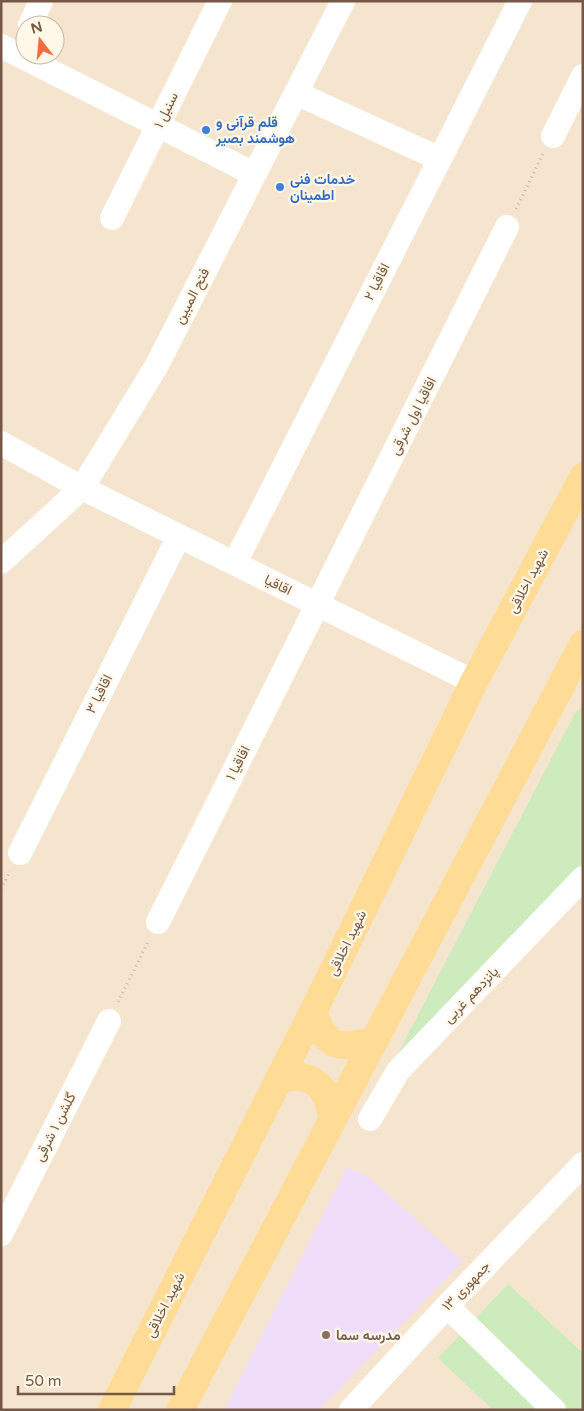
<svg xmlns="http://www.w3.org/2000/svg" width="584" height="1411" viewBox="0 0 584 1411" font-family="'Varela Round',Vazirmatn,sans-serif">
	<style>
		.residential { fill: #f5e5ce; fill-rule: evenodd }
		.education { fill: #f0ddf9 }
		.green { fill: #ceebbe }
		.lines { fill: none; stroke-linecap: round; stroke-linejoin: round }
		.path { stroke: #d9b59a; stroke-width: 3; stroke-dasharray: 1 4; stroke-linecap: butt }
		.street { stroke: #fff; stroke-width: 24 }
		.primary { stroke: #ffdc96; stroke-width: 28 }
		.shop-dot { fill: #3f7fe0; stroke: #fff7e8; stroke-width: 2 }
		.education-dot { fill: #8d6e63; stroke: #fff7e8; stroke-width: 2 }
		.labels { text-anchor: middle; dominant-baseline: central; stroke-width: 4.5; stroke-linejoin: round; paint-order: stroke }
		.street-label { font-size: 14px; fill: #755946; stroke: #fff7e8 }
		.shop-label { font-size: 14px; font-weight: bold; fill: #366cbe; stroke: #fff7e8; text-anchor: start }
		.education-label { font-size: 14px; font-weight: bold; fill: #785e54; stroke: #fff7e8; text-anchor: start }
	</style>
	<rect width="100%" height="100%" fill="#fdf3e0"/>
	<path class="residential" d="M1 1H583V1410H1ZM25 25H55V55H25Z"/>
	<path class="education" d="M347 1167 366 1175 463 1261 319 1410H224Z"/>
	<path class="green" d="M583 707V873L394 1061 575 713Z
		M508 1284 583 1353V1410H493L438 1358Z"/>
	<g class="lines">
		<path class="path" d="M516 209 543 154
			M1 889 10 871
			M118 1002 149 940"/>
		<path class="street" d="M30 25 41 1
			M1 46 254 174
			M296 93 440 159
			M553 136 583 76
			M112 218 220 1
			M1 443 82 488 474 682
			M1 562 82 488 157 365 343 1
			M235 563 520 1
			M20 853 179 536
			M158 922 507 227
			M370 1119 398 1071 583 878
			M1 1234 109 1021
			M447 1306 554 1410
			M351 1410 447 1306 583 1164"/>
		<path class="primary" d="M313 1012C327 1049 338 1049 374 1041
			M278 1080C285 1079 295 1075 302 1077 324 1081 329 1100 333 1119
			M112 1410 313 1012 474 682 583 477
			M180 1410 583 644"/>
	</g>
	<g class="shop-dot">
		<circle cx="206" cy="130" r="5"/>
		<circle cx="280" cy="187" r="5"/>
	</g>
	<circle class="education-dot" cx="326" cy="1335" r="5"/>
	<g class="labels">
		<g class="street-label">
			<text transform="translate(166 110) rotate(-64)">سنبل ۱</text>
			<text transform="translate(377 282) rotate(-63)">اقاقیا ۲</text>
			<text transform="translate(192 296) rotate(-63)">فتح المبین</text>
			<text transform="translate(413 416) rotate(-63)">اقاقیا اول شرقی</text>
			<text transform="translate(528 581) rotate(-62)">شهید اخلاقی</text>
			<text transform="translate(278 585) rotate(26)">اقاقیا</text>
			<text transform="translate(99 694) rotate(-63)">اقاقیا ۳</text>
			<text transform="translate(238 763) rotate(-63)">اقاقیا ۱</text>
			<text transform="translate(347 943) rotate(-64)">شهید اخلاقی</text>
			<text transform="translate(471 995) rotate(-46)">پانزدهم غربی</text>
			<text transform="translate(55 1127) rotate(-63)">گلشن ۱ شرقی</text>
			<text transform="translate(466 1286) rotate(-46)">جمهوری ۱۳</text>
			<text transform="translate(165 1305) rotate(-63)">شهید اخلاقی</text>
		</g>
		<g class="shop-label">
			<text x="216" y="122">قلم قرآنی و<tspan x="216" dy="16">هوشمند بصیر</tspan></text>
			<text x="290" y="179">خدمات فنی<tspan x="290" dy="16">اطمینان</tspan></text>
		</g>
		<g class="education-label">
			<text x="336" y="1335">مدرسه سما</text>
		</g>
	</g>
	<rect width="584" height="1411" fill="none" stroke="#755946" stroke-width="5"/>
	<g transform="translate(40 40) rotate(344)"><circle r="24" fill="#fff7e8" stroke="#c8b8a7"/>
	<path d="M0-4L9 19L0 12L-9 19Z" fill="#ef6d3e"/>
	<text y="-8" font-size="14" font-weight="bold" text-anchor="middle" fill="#755946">N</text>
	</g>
	<path d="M18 1386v8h156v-8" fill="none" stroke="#755946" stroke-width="2.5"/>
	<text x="25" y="1386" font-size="15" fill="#755946" stroke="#fff7e8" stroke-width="4" paint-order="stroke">50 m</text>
</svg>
